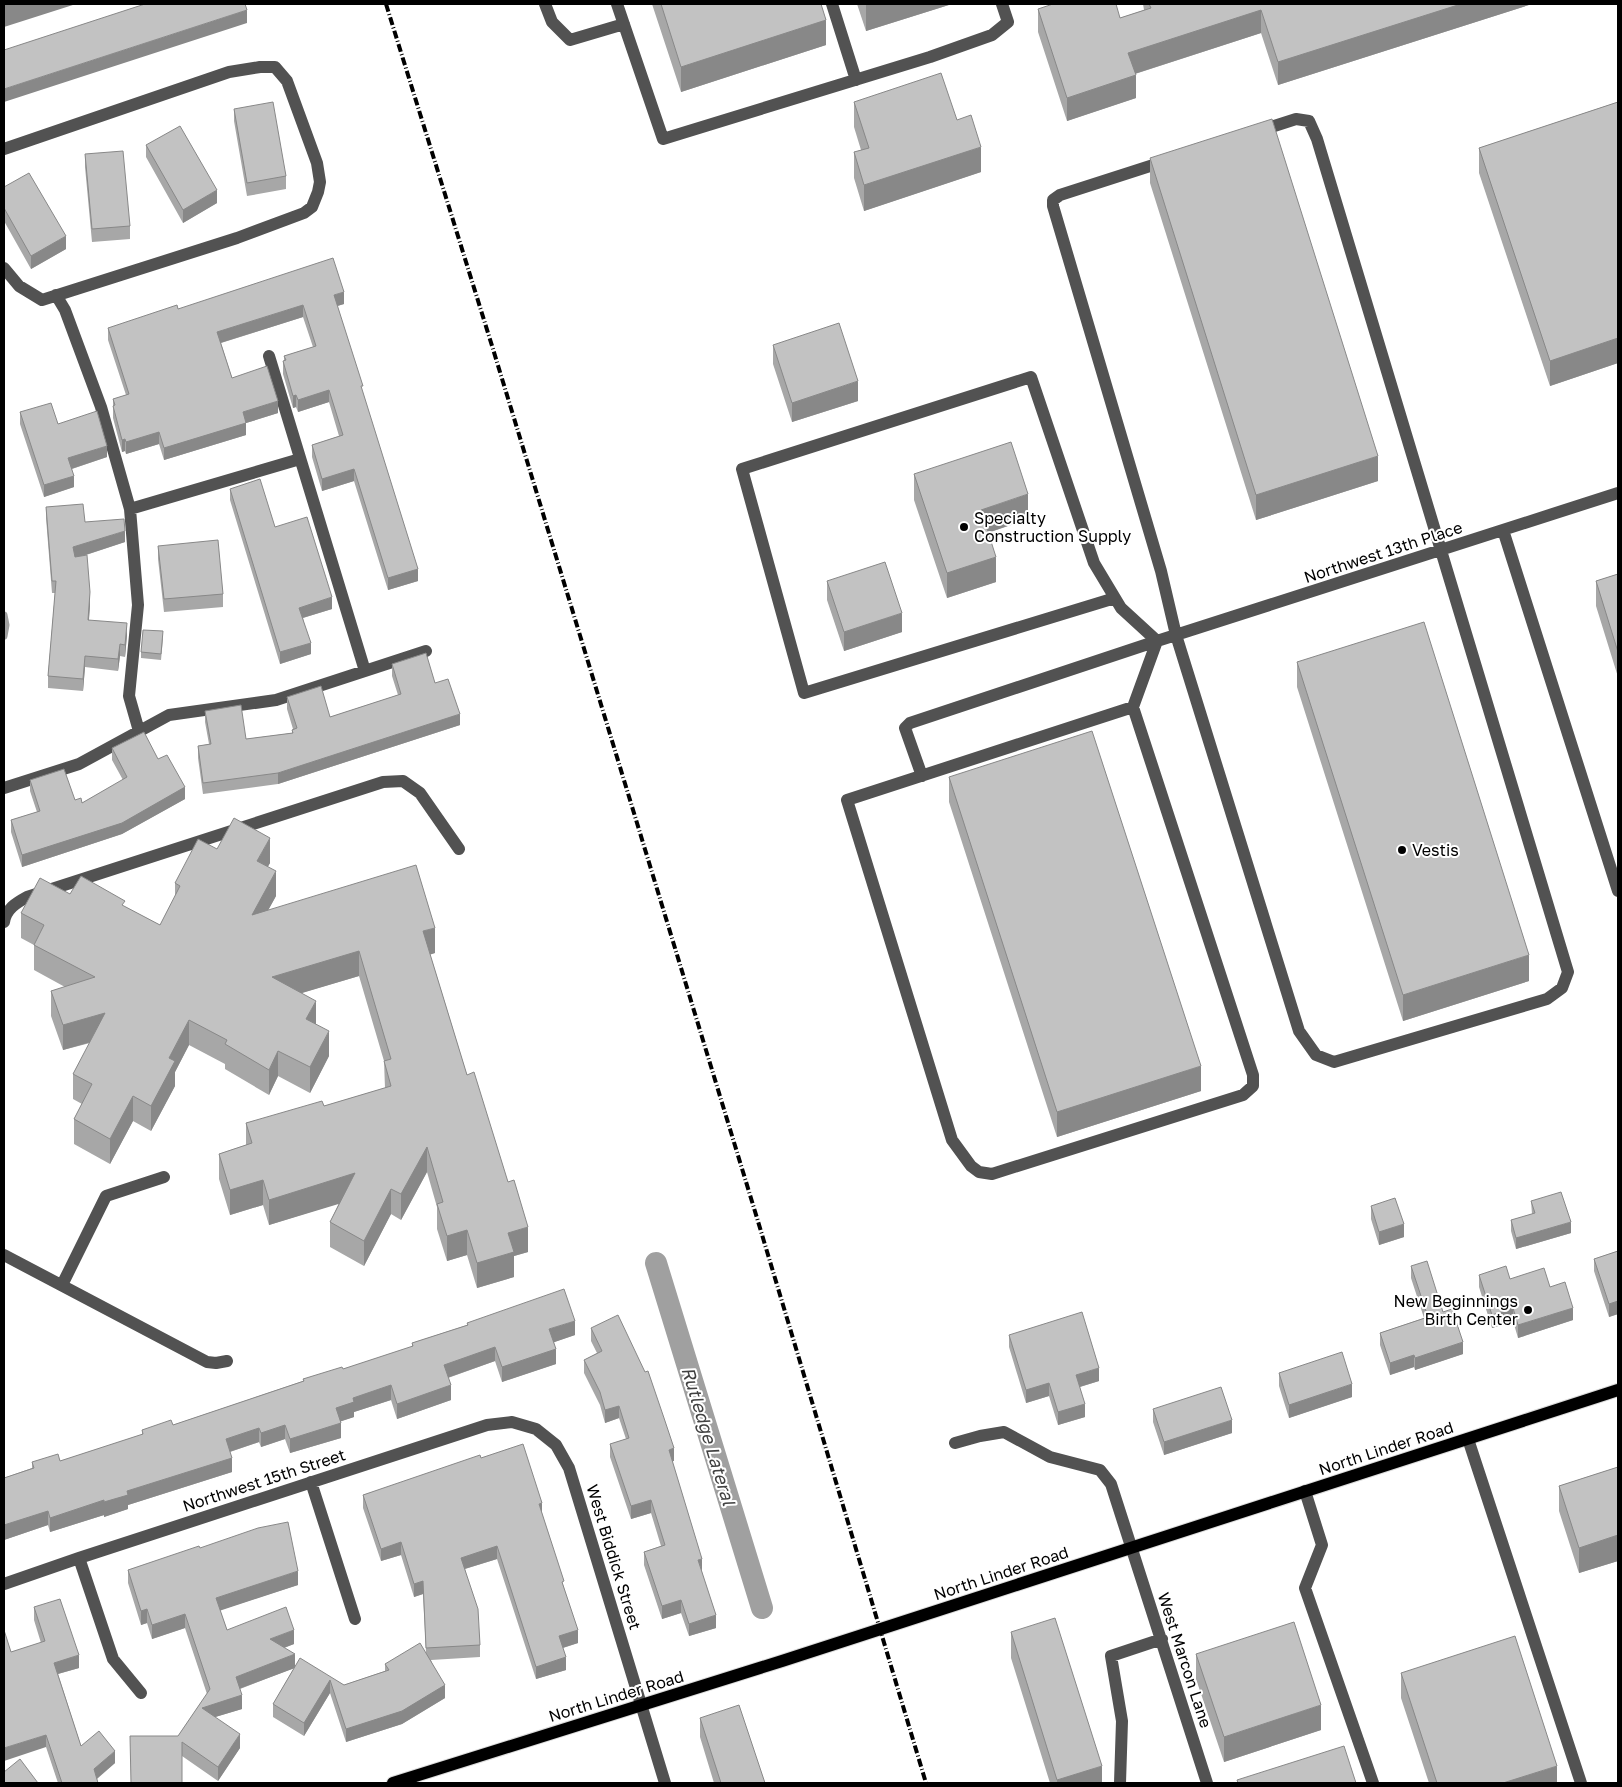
<svg xmlns="http://www.w3.org/2000/svg" width="1622" height="1787" viewBox="0 0 1622 1787" font-family="'Golos Text',sans-serif">
	<style>
		.lines { fill: none; stroke-linecap: round; stroke-linejoin: round }
		.stream { stroke: #a0a0a0; stroke-width: 7 }
		.canal { stroke: #a0a0a0; stroke-width: 22 }
		.major-casing { stroke: #dbdbdb; stroke-width: 14 }
		.minor { stroke: #525252; stroke-width: 12 }
		.major { stroke: #000; stroke-width: 12 }
		.rail { stroke: #000; stroke-width: 4; stroke-dasharray: 8 2.5 1 2.5; stroke-linecap: butt }
		.wall { fill: #a7a7a7 }
		.shaded-wall { fill: #888 }
		.building { fill: #c2c2c2; stroke: #888 }
		.poi-dot { fill: #000; stroke: #fff; stroke-width: 2 }
		.labels { text-anchor: middle; dominant-baseline: central; stroke-width: 4; stroke-linejoin: round; paint-order: stroke }
		.poi-label { font-size: 16px; fill: #000; stroke: #fff; text-anchor: start }
		.street-label { font-size: 16px; fill: #000; stroke: #fff }
		.water-label { font-size: 18px; font-style: italic; fill: #414141; stroke: #fff }
	</style>
	<rect width="100%" height="100%" fill="#fff"/>
	<g class="lines">
		<path class="stream" d="M4 615 6 625 4 636"/>
		<path class="canal" d="M656 1263 762 1608"/>
		<defs>
			<path id="major" d="M393 1783 782 1661 1618 1390"/>
		</defs>
		<use href="#major" class="major-casing"/>
		<path class="minor" d="M545 4 552 22 570 40 624 24
			M617 4 663 139 930 57 992 35 1008 22 1002 4
			M832 4 856 80
			M1296 119 1309 121 1317 139 1568 972 1562 988 1547 999 1334 1062 1316 1055 1299 1031 1176 635 1161 571 1053 206V200L1060 195Z
			M4 149 229 72 260 67H275L287 81 317 163 320 182 318 192 312 207 304 213 237 238 42 300 19 286 4 268
			M56 295 65 310 101 407 130 509 138 605 129 696 139 731
			M269 356 365 671
			M130 509 300 459
			M1503 530 1618 891
			M1115 598 804 693 742 469 1031 377 1094 563 1121 608 1157 641
			M1133 707 847 800 952 1140 971 1166 979 1172 992 1174 1243 1095 1253 1086V1075L1133 707 1157 641
			M922 776 905 728 910 723 1157 641 1618 493
			M4 788 79 764 169 715 276 700 426 651
			M4 922C6 909 16 903 27 897L383 782 403 781 420 793 459 849
			M4 1255 207 1362 216 1363 227 1361
			M62 1285 106 1196 164 1177
			M1468 1439 1581 1783
			M955 1443 980 1436 1004 1432 1050 1457 1100 1470 1111 1484 1207 1783
			M311 1482 355 1619
			M1305 1491 1322 1545 1305 1588 1373 1783
			M79 1558 113 1659 141 1693
			M4 1584 79 1558 487 1425 512 1422 536 1429 556 1445 569 1468 665 1783
			M1120 1783 1122 1721 1111 1656 1162 1639"/>
		<use href="#major" class="major"/>
		<path class="rail" d="M386 4 493 349 757 1218 926 1783"/>
	</g>
	<path class="wall" d="M652 4H821L826 45 681 92Z
		M857 4H952L866 31Z
		M1143 4H1532L1278 85 1261 33 1135 74 1136 98 1067 121 1038 32V9L1120 18 1144 10Z
		M854 102 957 120 981 172 864 211 854 178V152L861 150 854 127Z
		M1618 102V363L1550 386 1479 173V148Z
		M234 109 286 176V189L247 196 234 121Z
		M146 145 217 203 183 223 146 157Z
		M85 154 130 226V239L92 242 85 167Z
		M1150 158 1378 481 1256 520 1150 183Z
		M4 187 66 249 31 269 4 221Z
		M344 304 337 306 418 581 388 590 354 481 322 491 312 457V445L339 436 329 402 298 412 296 407 293 408 283 374V361H284V356L313 347 303 317 221 343 232 378 278 413 246 423V435L164 460 159 444 126 454 125 451 122 452 113 418V399L126 395 108 340V328L178 309Z
		M773 345 858 401 792 422 773 364Z
		M20 412 58 424 107 457 72 469 74 487 44 497 20 424Z
		M914 474 1028 519 988 533 996 582 947 598 914 500Z
		M230 489 275 527 332 609 303 618 311 654 280 664 230 500Z
		M46 507 85 522 125 542 83 556 90 604 89 620 127 635 125 657 120 656 118 671 85 667 83 691 48 688V676L55 593H52L46 518Z
		M158 546 223 594V607L164 612 158 559Z
		M1618 574V677L1596 606V581Z
		M827 581 902 632 844 651 827 600Z
		M163 638 161 660 141 658V652Z
		M1297 662 1529 981 1403 1021 1297 687Z
		M392 664 435 683 460 725 278 784 203 794 198 758V746L209 744 205 722V711L246 739 292 733V730L293 729 287 709V697L330 717 398 695 392 676Z
		M112 748 158 759 185 799 122 834 22 867 11 832V820L37 812 30 791V780L82 803 123 780 112 760Z
		M949 777 1201 1091 1057 1137 949 802Z
		M217 849 270 863 268 866 276 896 268 910 435 953 430 954 467 1075 528 1252 514 1256V1277L477 1288 467 1255 447 1261 437 1229V1207L427 1172 401 1220 391 1214 364 1266 330 1247V1222L339 1203 269 1225 263 1205 230 1215 219 1179V1154L246 1145V1123L324 1106 385 1088 384 1061 359 976 301 993 316 1024 329 1056 310 1093 278 1076 269 1095 225 1069V1064L189 1045 175 1072V1086L151 1131 133 1121 110 1164 74 1144V1119L82 1104 73 1099V1074L90 1043 63 1050 51 1016V991L65 987 34 970V945L21 938V913L70 894 125 907 160 925 175 897V883Z
		M1531 1201 1571 1233 1516 1249 1511 1231V1220L1532 1214Z
		M1371 1206 1404 1237 1379 1245 1371 1219Z
		M1618 1251V1314L1609 1317 1594 1271V1259Z
		M1411 1266 1443 1312 1463 1354 1415 1370 1414 1367 1390 1375 1380 1345V1333L1424 1318 1411 1278Z
		M1479 1275 1510 1279 1550 1287 1573 1320 1518 1338 1513 1321 1492 1328 1479 1287Z
		M467 1323 575 1335 554 1342 556 1364 502 1382 495 1361 448 1378 451 1400 397 1419 391 1400 354 1412V1417L341 1421V1438L290 1453 285 1439 261 1447 259 1442 230 1452 232 1472 128 1505V1509L104 1517V1515L50 1532 48 1525 4 1540V1478L32 1468V1462L60 1461 142 1435V1430L173 1425 303 1381V1379L343 1369 412 1347V1343L467 1325Z
		M591 1328 674 1461H672L702 1572 716 1628 689 1636 681 1613 662 1619 644 1565V1552L661 1546 651 1513 631 1519 610 1457V1444L626 1439 619 1418 605 1423 600 1405 584 1373V1360L597 1353 591 1341Z
		M1009 1335 1099 1381 1080 1387 1085 1417 1058 1425 1049 1396 1026 1403 1009 1347Z
		M1279 1373 1352 1397 1289 1418 1279 1386Z
		M1153 1409 1232 1433 1164 1455 1153 1422Z
		M481 1458 542 1513 564 1588 578 1643 563 1648 566 1670 536 1679 497 1559 465 1569 480 1645V1657L431 1660 445 1698 402 1724 346 1742 330 1693 304 1736 273 1717V1704L294 1668 240 1689 242 1709 215 1717 240 1748 218 1781 182 1756 178 1736 207 1694 185 1628 152 1639 147 1623 141 1625 128 1583V1570L200 1548 298 1585 220 1610 227 1630 294 1644 284 1648 295 1667 344 1685 385 1671V1664L426 1652 423 1594 414 1597 401 1555 381 1561 363 1508V1495Z
		M1618 1467V1561L1579 1573 1559 1511V1486Z
		M34 1607 79 1668 58 1674 81 1746 115 1763 97 1779 98 1783H58L46 1747 11 1652 41 1643 34 1620Z
		M1011 1632 1102 1783H1050L1011 1658Z
		M1196 1654 1321 1730 1224 1762 1196 1679Z
		M1401 1673 1557 1783H1429L1401 1698Z
		M700 1718 765 1783H714L700 1737Z"/>
	<path class="shaded-wall" d="M4 4H76L4 27Z
		M872 4H952L866 31V5Z
		M1461 4H1532L1278 85V62Z
		M247 10V23L4 102V89Z
		M1261 10V33L1128 76V53Z
		M826 20V45L681 92V67Z
		M1136 75V98L1067 121V98Z
		M981 147V172L864 211V185Z
		M217 190V203L183 223V210Z
		M66 236V249L31 269V256Z
		M344 292V304L334 307V295Z
		M303 305V317L217 344V332Z
		M1618 338V363L1550 386V361Z
		M858 381V401L792 422V403Z
		M329 390V402L298 412V400Z
		M296 395V407L293 408V396Z
		M278 401V413L246 423V435L164 460V448L243 412Z
		M159 432V444L126 454V442Z
		M125 439V451L122 452V440Z
		M107 446V457L68 470V458Z
		M1378 456V481L1256 520V495Z
		M354 469V481L322 491V479Z
		M74 476V487L44 497V485Z
		M1028 494V519L981 535V510Z
		M125 531V542L73 559V547Z
		M996 557V582L947 598V573Z
		M418 569V581L388 590V578Z
		M90 592V604L88 632V620Z
		M332 597V609L299 619V608Z
		M902 613V632L844 651V632Z
		M127 623V635L125 657V645Z
		M311 643V654L280 664V652Z
		M120 644V656L118 671V659Z
		M85 656V667L83 691V679Z
		M460 714V725L278 784V773Z
		M185 787V799L122 834 22 867V855Z
		M270 838V863L257 886V861Z
		M276 871V896L252 940V915Z
		M435 928V953L423 957V931Z
		M359 951V976L272 1002V977Z
		M1529 955V981L1403 1021V995Z
		M316 1001V1027L306 1019Z
		M105 1013V1038L63 1050V1025Z
		M189 1020V1045L175 1072V1086L151 1131V1106L169 1058Z
		M329 1031V1056L310 1093V1067Z
		M278 1051V1076L269 1095V1070Z
		M1201 1066V1091L1057 1137V1112Z
		M133 1096V1121L110 1164V1139Z
		M427 1147V1172L401 1220V1194Z
		M355 1173V1199L269 1225V1200Z
		M263 1180V1205L230 1215V1190Z
		M391 1189V1214L364 1266V1241Z
		M1571 1222V1233L1516 1249V1238Z
		M1404 1224V1237L1379 1245V1232Z
		M528 1227V1252L514 1256V1277L477 1288V1263L508 1233Z
		M467 1230V1255L447 1261V1236Z
		M1618 1301V1314L1609 1317V1304Z
		M1513 1308V1321L1492 1328V1315Z
		M1573 1308V1320L1518 1338V1325Z
		M575 1321V1335L549 1344V1329Z
		M1463 1342V1354L1415 1370V1358Z
		M495 1347V1361L444 1379V1365Z
		M556 1349V1364L502 1382V1367Z
		M1414 1355V1367L1390 1375V1363Z
		M1099 1368V1381L1076 1388V1375Z
		M1049 1383V1396L1026 1403V1390Z
		M1352 1384V1397L1289 1418V1405Z
		M391 1385V1400L354 1412V1417L336 1423V1408L353 1398Z
		M451 1385V1400L397 1419V1404Z
		M1085 1404V1417L1058 1425V1412Z
		M619 1406V1418L605 1423V1410Z
		M1232 1420V1433L1164 1455V1442Z
		M341 1423V1438L290 1453V1439Z
		M285 1425V1439L261 1447V1433Z
		M259 1428V1442L226 1453V1439Z
		M674 1448V1461L669 1462V1450Z
		M232 1458V1472L128 1505V1509L104 1517V1502L127 1491Z
		M104 1500V1515L50 1532V1518Z
		M651 1500V1513L631 1519V1506Z
		M542 1503V1516L539 1504Z
		M48 1511V1525L4 1540V1525Z
		M1618 1535V1561L1579 1573V1548Z
		M401 1542V1555L381 1561V1549Z
		M497 1546V1559L461 1570V1558Z
		M702 1559V1572L698 1560Z
		M298 1571V1585L216 1612V1598Z
		M423 1581V1594L414 1597V1584Z
		M681 1600V1613L662 1619V1606Z
		M147 1609V1623L141 1625V1611Z
		M185 1614V1628L152 1639V1625Z
		M716 1615V1628L689 1636V1624Z
		M294 1630V1644L270 1653V1639Z
		M578 1630V1643L559 1649V1636Z
		M295 1654V1668L236 1690V1677Z
		M79 1655V1668L54 1675V1663Z
		M566 1657V1670L536 1679V1667Z
		M330 1680V1693L304 1736V1723Z
		M445 1685V1698L402 1724 346 1742V1729Z
		M242 1695V1709L202 1721V1708Z
		M1321 1705V1730L1224 1762V1737Z
		M240 1734V1748L218 1781V1767Z
		M46 1735V1747L4 1761V1748Z
		M115 1751V1763L94 1781V1769Z
		M1102 1766V1783H1057V1780Z
		M1557 1766V1783H1503Z"/>
	<path class="building" d="M145 4H245L247 10 4 89V50Z
		M661 4H821L826 20 681 67Z
		M1053 4H1116L1120 18 1151 8 1149 4H1461L1278 62 1261 10 1128 53 1136 75 1067 98 1038 9Z
		M941 73 957 120 971 115 981 147 864 185 854 152 869 148 854 102Z
		M273 102 286 176 247 183 234 109Z
		M1618 102V338L1550 361 1479 148Z
		M1272 119 1378 456 1256 495 1150 158Z
		M180 126 217 190 183 210 146 145Z
		M123 151 130 226 92 229 85 154Z
		M29 173 66 236 31 256 4 208V187Z
		M333 258 344 292 334 295 363 386H361L418 569 388 578 354 469 322 479 312 445 343 435 329 390 298 400 296 395 293 396 283 361 286 360 284 356 316 346 303 305 217 332 232 378 267 366 278 401 243 412 246 423 164 448 159 432 126 442 125 439 122 440 113 406 115 405 113 399 129 394 108 328 177 305 178 309Z
		M839 323 858 381 792 403 773 345Z
		M51 403 58 424 97 411 107 446 68 458 74 476 44 485 20 412Z
		M1011 442 1028 494 981 510 996 557 947 573 914 474Z
		M260 479 275 527 307 517 332 597 299 608 311 643 280 652 230 489Z
		M83 504 85 522 124 519 125 531 73 547 75 557 87 555 90 592 88 620 127 623 125 645 120 644 118 659 85 656 83 679 48 676 56 581H52L46 507Z
		M218 540 223 594 164 599 158 546Z
		M885 562 902 613 844 632 827 581Z
		M1618 574V652L1596 581Z
		M1424 622 1529 955 1403 995 1297 662Z
		M143 630 163 631 161 654 141 652Z
		M426 653 435 683 448 679 460 714 278 773 203 783 198 746 211 744 205 711 241 705 246 739 293 733 292 730 297 728 287 697 321 686 330 717 401 694 392 664Z
		M1092 731 1201 1066 1057 1112 949 777Z
		M144 732 158 759 167 755 185 787 122 823 22 855 11 820 40 811 30 780 64 769 75 800 81 798 82 803 127 777 112 748Z
		M234 818 270 838 257 861 276 871 252 915 416 865 435 928 423 931 467 1075 474 1072 508 1182 514 1180 528 1227 508 1233 514 1252 477 1263 467 1230 447 1236 437 1204 443 1202 427 1147 401 1194 391 1189 364 1241 330 1222 355 1173 269 1200 263 1180 230 1190 219 1154 252 1143 246 1123 322 1101 324 1106 391 1086 384 1061 391 1059 359 951 272 977 316 1001 306 1019 329 1031 310 1067 278 1051 269 1070 225 1044 227 1040 189 1020 169 1058 175 1061 151 1106 133 1096 110 1139 74 1119 92 1084 73 1074 105 1013 63 1025 51 991 95 977 34 945 44 925 21 913 40 878 70 894 81 876 125 901 122 905 160 925 180 886 175 883 198 839 217 849Z
		M1561 1192 1571 1222 1516 1238 1511 1220 1535 1213 1531 1201Z
		M1395 1198 1404 1224 1379 1232 1371 1206Z
		M1618 1251V1301L1609 1304 1594 1259Z
		M1427 1261 1443 1312 1452 1309 1463 1342 1415 1358 1414 1355 1390 1363 1380 1333 1428 1317 1411 1266Z
		M1506 1266 1510 1279 1544 1268 1550 1287 1565 1282 1573 1308 1518 1325 1513 1308 1492 1315 1479 1275Z
		M564 1289 575 1321 549 1329 556 1349 502 1367 495 1347 444 1365 451 1385 397 1404 391 1385 353 1398 354 1402 336 1408 341 1423 290 1439 285 1425 261 1433 259 1428 226 1439 232 1458 127 1491 128 1495 104 1502V1500L50 1518 48 1511 4 1525V1478L34 1468 32 1462 58 1454 60 1461 143 1434 142 1430 171 1420 173 1425 304 1381 303 1379 342 1367 343 1369 413 1346 412 1343 468 1325 467 1323Z
		M1082 1312 1099 1368 1076 1375 1085 1404 1058 1412 1049 1383 1026 1390 1009 1335Z
		M618 1315 645 1372 648 1371 664 1418 674 1448 669 1450 702 1559 698 1560 716 1615 689 1624 681 1600 662 1606 644 1552 665 1545 651 1500 631 1506 610 1444 629 1438 619 1406 605 1410 600 1392 584 1360 602 1351 591 1328Z
		M1342 1352 1352 1384 1289 1405 1279 1373Z
		M1221 1387 1232 1420 1164 1442 1153 1409Z
		M523 1444 542 1503 539 1504 564 1581 562 1582 578 1630 559 1636 566 1657 536 1667 497 1546 461 1558 478 1609 480 1645 426 1648 423 1581 414 1584 401 1542 381 1549 363 1495 480 1455 481 1458Z
		M1618 1467V1535L1579 1548 1559 1486Z
		M288 1522 298 1571 216 1598 227 1630 286 1607 294 1630 270 1639 295 1654 236 1677 242 1695 202 1708 240 1734 218 1767 182 1742V1783H131L130 1736H178L210 1689 185 1614 152 1625 147 1609 141 1611 128 1570 199 1546 200 1548 258 1528Z
		M60 1599 79 1655 54 1663 81 1746 99 1731 115 1751 94 1769 98 1783H62L46 1735 4 1748V1630L11 1652 45 1641 34 1607Z
		M1055 1618 1102 1766 1057 1780 1011 1632Z
		M1294 1622 1321 1705 1224 1737 1196 1654Z
		M1515 1636 1557 1766 1503 1783H1437L1401 1673Z
		M420 1643 445 1685 402 1711 346 1729 330 1680 304 1723 273 1704 300 1658 344 1685 389 1670 385 1664Z
		M739 1705 765 1783H721L700 1718Z
		M1344 1746 1356 1783H1238L1237 1780Z
		M20 1759 38 1783H4V1772Z"/>
	<g class="poi-dot">
		<circle cx="964" cy="527" r="5"/>
		<circle cx="1402" cy="850" r="5"/>
		<circle cx="1528" cy="1310" r="5"/>
	</g>
	<g class="labels">
		<g class="poi-label">
			<text x="974" y="518">Specialty<tspan x="974" dy="18">Construction Supply</tspan></text>
			<text x="1412" y="850">Vestis</text>
			<text x="1518" y="1301" text-anchor="end">New Beginnings<tspan x="1518" dy="18">Birth Center</tspan></text>
		</g>
		<g class="street-label">
			<text transform="translate(1383 552) rotate(-18)">Northwest 13th Place</text>
			<text transform="translate(1386 1448) rotate(-18)">North Linder Road</text>
			<text transform="translate(264 1480) rotate(-18)">Northwest 15th Street</text>
			<text transform="translate(614 1557) rotate(73)">West Biddick Street</text>
			<text transform="translate(1001 1573) rotate(-18)">North Linder Road</text>
			<text transform="translate(1185 1660) rotate(72)">West Marcon Lane</text>
			<text transform="translate(616 1696) rotate(-17)">North Linder Road</text>
		</g>
		<g class="water-label">
			<text transform="translate(709 1436) rotate(73)">Rutledge Lateral</text>
		</g>
	</g>
	<rect width="1622" height="1787" fill="none" stroke="#000000" stroke-width="10"/>
</svg>
